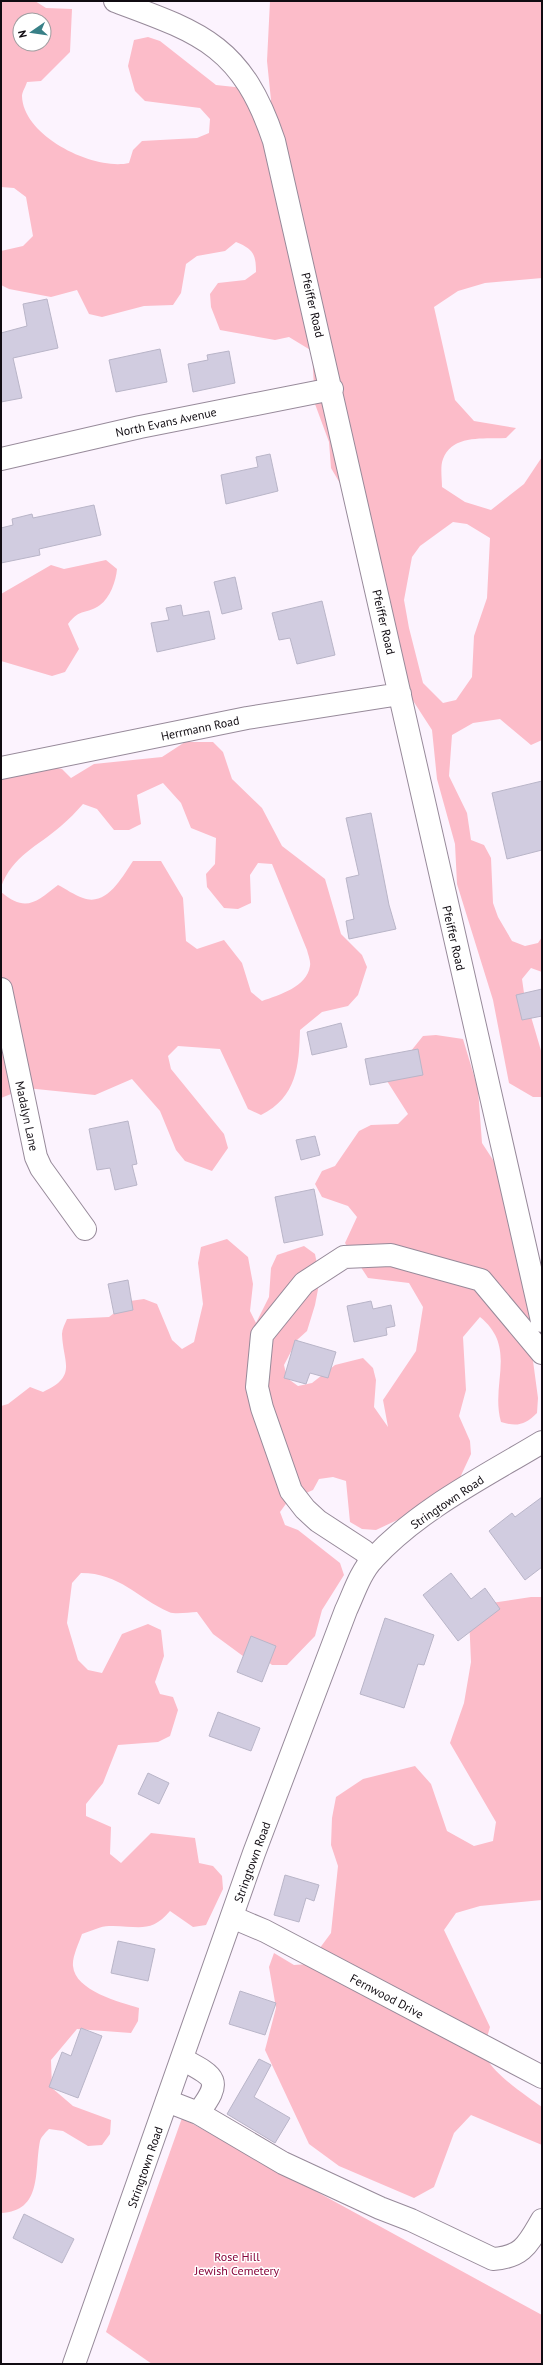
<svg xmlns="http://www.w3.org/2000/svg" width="543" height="2365" viewBox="0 0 543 2365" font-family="'PT Sans',sans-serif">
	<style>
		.green { fill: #fcbcc9; fill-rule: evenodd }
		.building { fill: #d1cce0; stroke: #b9b5c8 }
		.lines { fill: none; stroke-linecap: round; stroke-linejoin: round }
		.minor-casing { stroke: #978a9a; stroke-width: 24 }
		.major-casing { stroke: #978a9a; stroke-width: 24 }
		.minor { stroke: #fff; stroke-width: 22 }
		.major { stroke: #fff; stroke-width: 22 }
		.labels { text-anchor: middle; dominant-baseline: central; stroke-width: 3; stroke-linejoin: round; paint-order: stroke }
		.street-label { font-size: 12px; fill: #100b11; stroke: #fff }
		.park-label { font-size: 12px; fill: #87053b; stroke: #fff }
	</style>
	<rect width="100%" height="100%" fill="#fcf3fe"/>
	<path class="green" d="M1 1H35L46 8 72 9 70 52 41 81 27 82C26 86 22 92 22 96 23 137 95 171 129 163L133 150 142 141 197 138 209 133 210 119 200 108 145 101 135 91 128 66 134 40 148 37 160 41 216 85 244 88 267 113 271 100 267 61 270 1H542V278L485 283 458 291 434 307 455 400 474 421 516 428 506 438C485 439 452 434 443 459 440 466 442 479 442 487L465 502 491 510 524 484 542 457V740L531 745 500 719 473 723 452 735 449 776 467 813 471 840 484 845 491 858 493 903 498 917 512 941 525 946 538 943 542 937V972L531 968 522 979 524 993 542 1054V1097H533L509 1083 493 1000 457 884 455 844 437 779 432 730 410 696 372 538 331 468 329 442 315 404 312 351 289 337 275 340 220 330 211 307 210 294 218 283 245 280 256 272C256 254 253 249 236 242L225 251 197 256 186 264 181 293 173 305 144 306 102 317 89 314 77 290 51 297 9 289 1 285V251L23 246 33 236 26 197 14 188 1 187ZM20 20H44V44H20ZM453 522 467 524 490 538 487 598 474 636 472 677 456 700 443 703 423 683 409 628 404 600 412 557 420 546Z
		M106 560 117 569C116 581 110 598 100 605 86 615 81 607 68 624L79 649 65 672 52 676 1 661V594L51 565 64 569Z
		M185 742H213L223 752 232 779 262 808 282 846 325 879 341 934 362 955 367 967 358 995 348 1006 322 1012 300 1030C299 1066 297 1097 261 1115L248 1109 220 1049 178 1046 168 1056 171 1069 224 1134 228 1148 212 1171 185 1161 176 1150 160 1111 132 1079 95 1095 26 1088 1 1098 3 984 1 972V892C26 913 36 902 58 885 66 889 74 895 83 898 107 907 122 877 133 861H161L183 898 186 941 197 949 224 940 242 963 251 992 262 1001C279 995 307 987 310 966 311 961 308 955 307 950L272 864 258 863 250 875 251 903 238 909 224 908 207 887 206 874 215 864 216 838 191 828 181 803 163 783 137 795 141 824 129 830H114L97 809 83 804C76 812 69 819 61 826 37 847 13 855 1 887V778L49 766 62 769 71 778 94 764 162 757Z
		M436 1035 463 1039 478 1089 482 1143 497 1166 510 1231 533 1306 531 1346 538 1398 537 1413C525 1425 517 1427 501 1422 490 1383 518 1348 480 1317L463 1337 466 1390 459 1416 470 1441 471 1454 457 1484 425 1507 376 1530 362 1529 350 1522 346 1481 333 1477 319 1479 313 1490 288 1501 280 1512 285 1525 298 1530 340 1563 344 1575 322 1610 315 1636 287 1665H272L261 1656 247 1659 213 1634 197 1612C189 1612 176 1615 169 1612 137 1598 120 1573 81 1573L72 1583 67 1623 78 1660 88 1670 102 1673 122 1634 148 1624 161 1630 164 1656 155 1682 160 1694 173 1697 178 1710 170 1736 158 1742 118 1745 103 1783 86 1804V1816L111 1827 110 1854 121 1863 151 1833 195 1838 199 1863 213 1866 222 1876 223 1889 206 1925 193 1927 170 1911C150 1935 136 1925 109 1926 101 1926 91 1931 82 1934 79 1943 72 1957 73 1966 75 1991 120 2002 139 2008L138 2021 131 2033 77 2029 51 2060 52 2088 73 2106 111 2120 110 2134 102 2145 88 2146 63 2131 49 2129C46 2132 41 2137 40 2141 34 2171 43 2211 1 2213V1406L8 1404 30 1387 43 1392C78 1376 63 1363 62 1334 62 1329 65 1324 67 1319L109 1317 130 1301 144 1299 157 1304 172 1340 182 1349 194 1342 203 1304 198 1263 201 1247 227 1239 248 1257 253 1284 250 1311 256 1323 269 1297 271 1268 277 1255 304 1246 315 1254 320 1279 315 1305 307 1331 297 1340 284 1365 287 1378 298 1386 312 1383 335 1365 363 1358 373 1368 376 1380 374 1407 388 1427 383 1400 416 1351 423 1307 409 1283 368 1278 345 1243 357 1217 348 1206 322 1197 315 1184 322 1171 335 1166 359 1131 371 1125 398 1124 408 1114 387 1081 423 1036Z
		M531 1597H542V1900L480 1906 456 1913 444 1930 490 2027C487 2037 483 2050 488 2060 493 2073 530 2099 542 2107V2145L471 2115 454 2133 434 2187 414 2198 339 2166 309 2144 265 2050 276 2008 269 1967 274 1953 294 1965 308 1964 331 1933 338 1866 331 1845 332 1818 336 1797 363 1779 415 1766 431 1784 447 1831 474 1846 493 1841 496 1822 450 1743 464 1703 471 1662 469 1616 478 1605Z
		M182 2118 542 2315V2364H152L106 2332Z"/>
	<path class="building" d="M47 299 58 348 13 358 22 398 1 402V333L27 326 23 304Z
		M160 349 167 382 116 392 109 360Z
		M229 351 235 383 193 392 188 364 208 360 207 355Z
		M270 454 278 491 226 504 221 475 258 467 256 457Z
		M94 505 101 535 39 549 40 555 1 563V528L13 525 12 519 32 514 33 518Z
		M235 577 242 609 222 614 214 582Z
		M322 601 335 655 297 664 290 638 279 640 272 613Z
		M181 605 183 616 209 611 215 639 157 652 151 623 169 620 166 608Z
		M542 781V850L507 859 492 793Z
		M371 813 389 905 396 929 349 939 346 921 354 919 346 878 359 875 346 818Z
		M542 989V1016L522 1020 516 995Z
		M341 1023 347 1047 312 1055 307 1032Z
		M418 1049 423 1075 370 1085 365 1059Z
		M128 1121 137 1164 132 1165 137 1185 115 1190 110 1168 97 1170 89 1129Z
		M315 1136 320 1155 301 1160 296 1140Z
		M314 1189 323 1235 284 1243 275 1197Z
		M128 1280 133 1310 114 1314 108 1284Z
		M371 1301 373 1309 391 1305 395 1326 386 1328 387 1335 354 1342 347 1306Z
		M295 1340 336 1352 328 1378 310 1373 306 1384 284 1378Z
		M542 1497V1567L525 1580 489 1531 512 1513 515 1517Z
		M451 1573 471 1599 485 1588 500 1609 458 1641 423 1595Z
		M385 1618 434 1635 424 1665 418 1664 404 1708 360 1694Z
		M251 1636 276 1646 262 1682 237 1672Z
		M218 1712 260 1728 251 1751 209 1736Z
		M148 1773 169 1783 159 1804 138 1794Z
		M285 1875 319 1885 314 1901 306 1898 299 1922 274 1915Z
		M118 1941 155 1949 148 1981 111 1973Z
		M240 1991 276 2003 265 2035 229 2024Z
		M81 2028 102 2036 78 2098 49 2087 62 2052 71 2056Z
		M259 2059 271 2065 254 2097 290 2118 275 2143 227 2114Z
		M24 2214 74 2239 62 2263 13 2238Z"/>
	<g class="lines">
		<defs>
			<path id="minor" d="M115 1C202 33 242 46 274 141L542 1321
				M1 459 140 427 332 389
				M1 768 247 718 400 694
				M1 989 36 1157 41 1168 85 1229
				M372 1560 364 1551 318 1521 305 1509 291 1491 262 1408 257 1387 262 1335 304 1283 344 1257 391 1255 481 1280 542 1353
				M232 1917 265 1931 542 2077
				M182 2059C216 2077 223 2080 198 2113
				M167 2101 198 2113 283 2163 380 2208 411 2220 493 2259C523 2257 528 2244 542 2220"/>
			<path id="major" d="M74 2364 254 1853 346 1610C354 1593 360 1573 373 1559 419 1509 484 1477 542 1442"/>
		</defs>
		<use href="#minor" class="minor-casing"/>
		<use href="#major" class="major-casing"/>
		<use href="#minor" class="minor"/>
		<use href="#major" class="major"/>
	</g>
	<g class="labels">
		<g class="street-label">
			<text transform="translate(313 305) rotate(77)">Pfeiffer Road</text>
			<text transform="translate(166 422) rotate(-12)">North Evans Avenue</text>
			<text transform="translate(384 622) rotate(77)">Pfeiffer Road</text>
			<text transform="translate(200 728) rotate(-12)">Herrmann Road</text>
			<text transform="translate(454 938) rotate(77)">Pfeiffer Road</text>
			<text transform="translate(27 1116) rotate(78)">Madalyn Lane</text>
			<text transform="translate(447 1502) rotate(-34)">Stringtown Road</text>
			<text transform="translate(252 1862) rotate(-70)">Stringtown Road</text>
			<text transform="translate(387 1996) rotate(28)">Fernwood Drive</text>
			<text transform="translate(145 2167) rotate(-71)">Stringtown Road</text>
		</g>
		<g class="park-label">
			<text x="237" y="2256">Rose Hill<tspan x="237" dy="14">Jewish Cemetery</tspan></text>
		</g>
	</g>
	<rect width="543" height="2365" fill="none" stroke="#100b11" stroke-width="4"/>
	<g transform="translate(32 32) rotate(257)"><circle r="19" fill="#ffffff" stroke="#9f9da0"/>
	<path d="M0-3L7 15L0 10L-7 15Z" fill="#388087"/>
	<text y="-6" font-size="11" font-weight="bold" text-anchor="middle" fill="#100b11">N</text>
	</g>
</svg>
